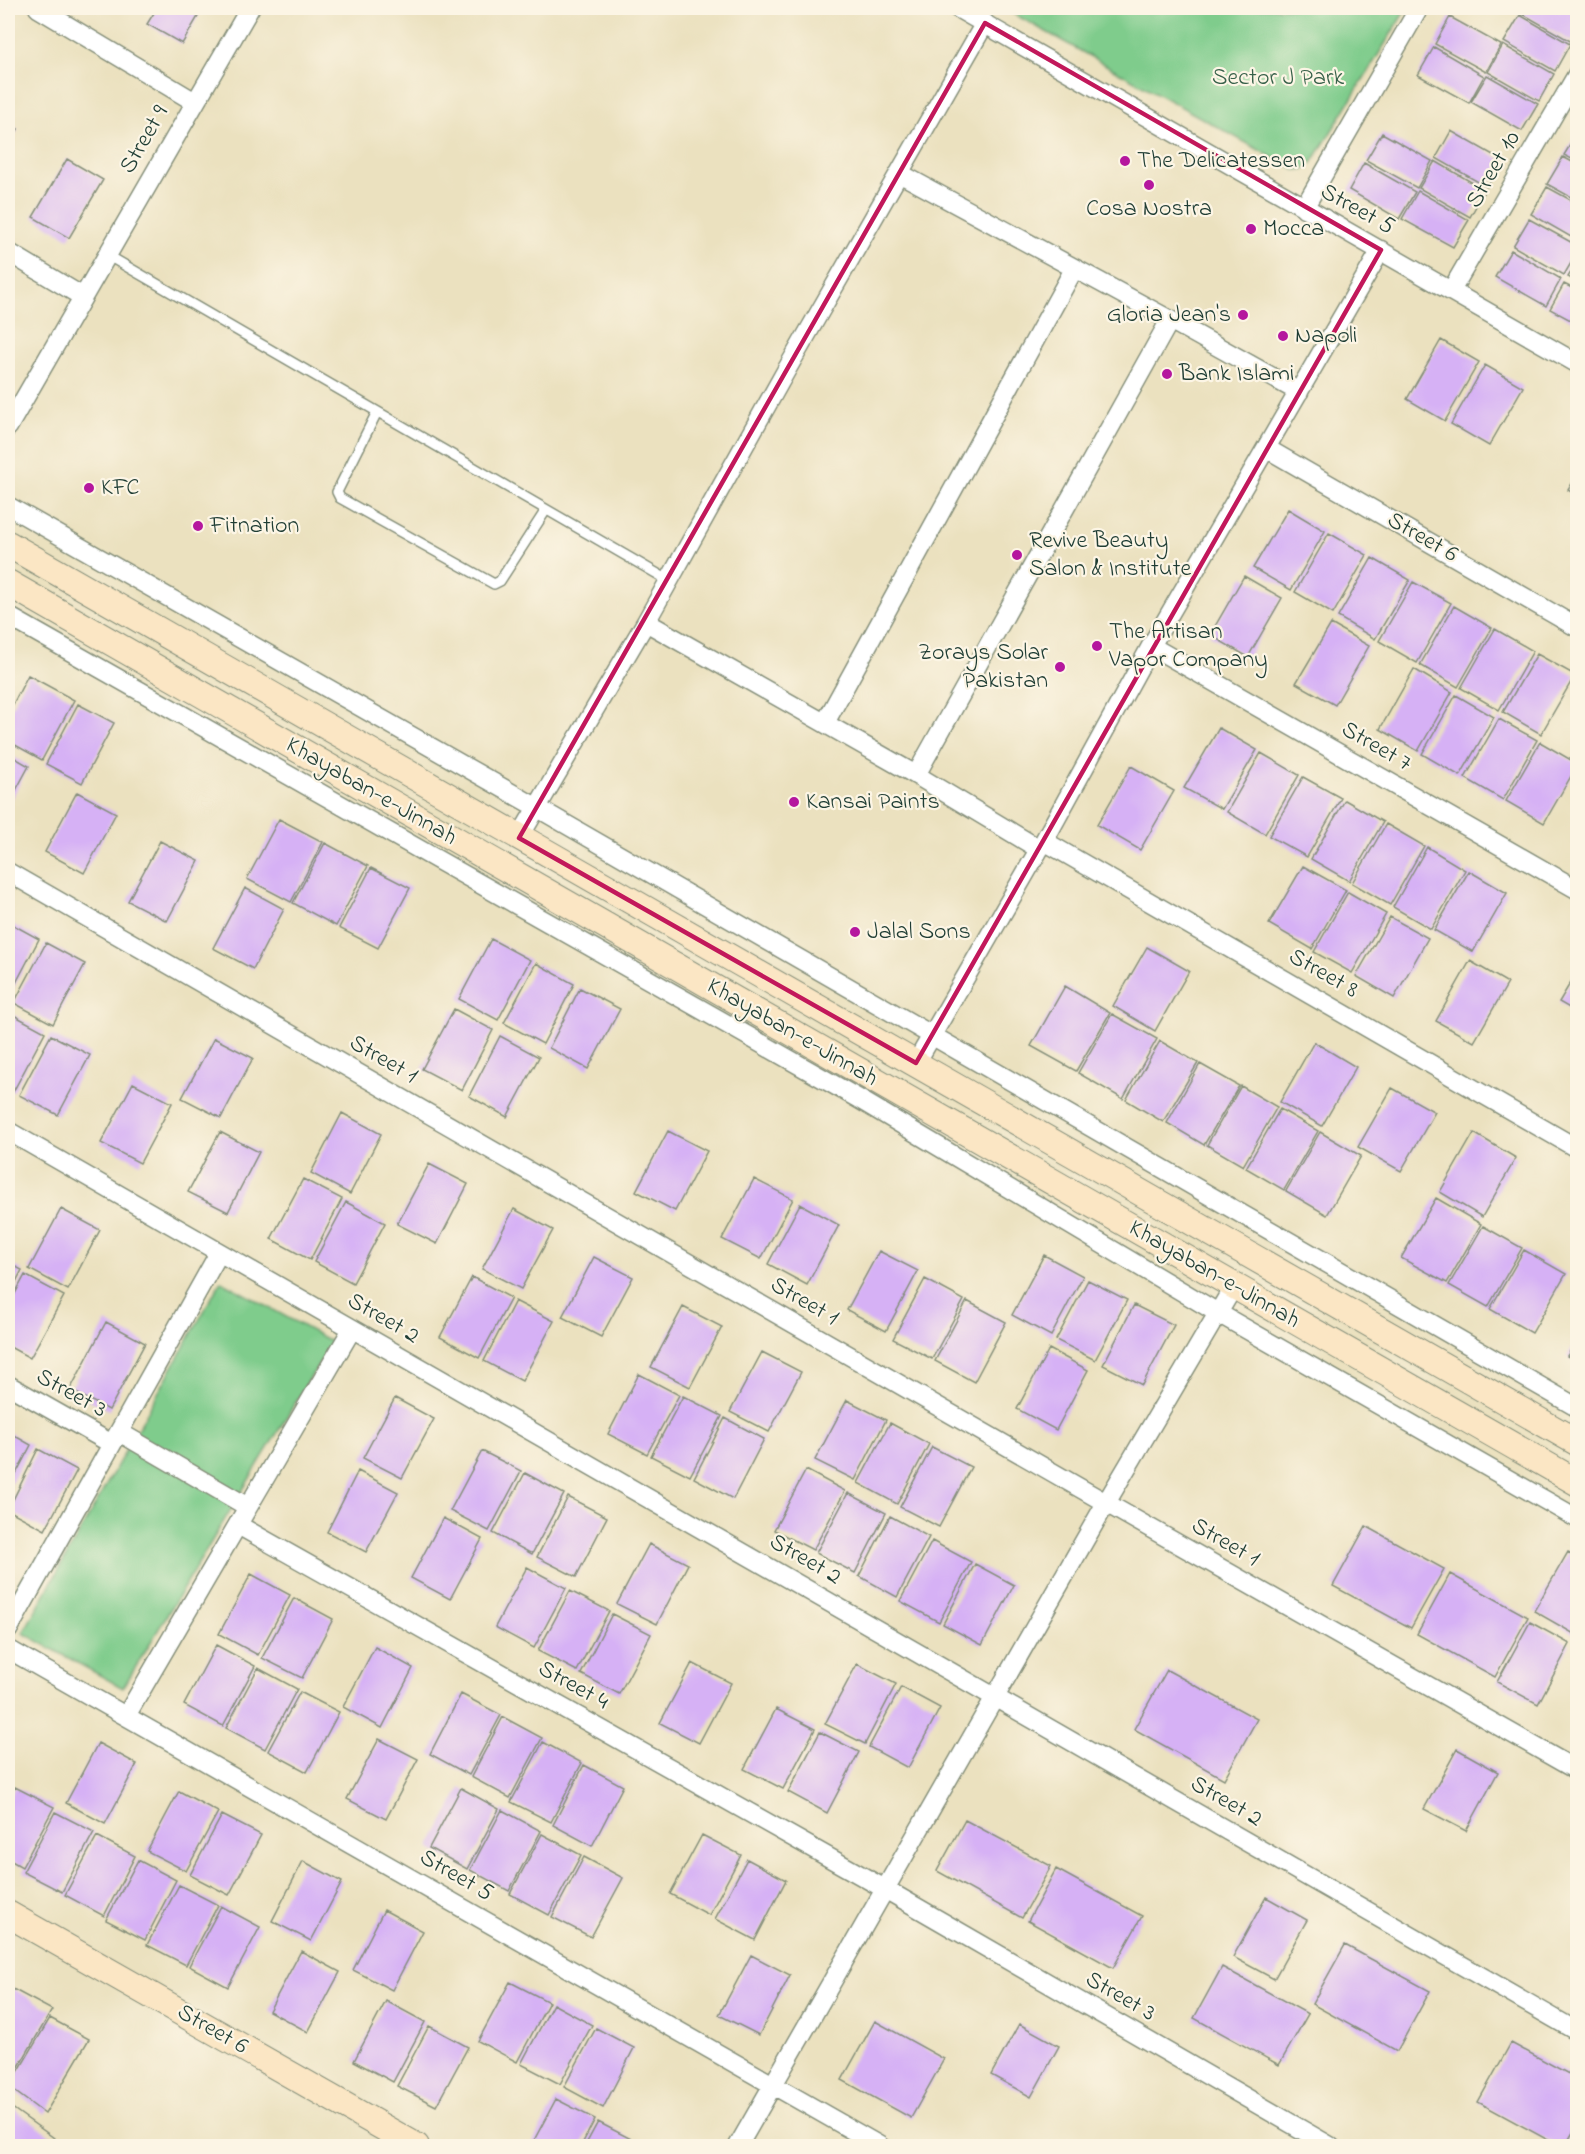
<svg xmlns="http://www.w3.org/2000/svg" width="1585" height="2154" viewBox="0 0 1585 2154" font-family="'Indie Flower',sans-serif">
	<style>
		.green { fill: #7fcc8c; stroke: #4f8460; stroke-width: 1.5 }
		.building { fill: #d6b1f5 }
		.lines { fill: none; stroke-linecap: round; stroke-linejoin: round }
		.lane-casing { stroke: #858f7a; stroke-width: 12 }
		.street-casing { stroke: #858f7a; stroke-width: 21 }
		.secondary-casing { stroke: #858f7a; stroke-width: 28 }
		.lane { stroke: #fff; stroke-width: 9 }
		.street { stroke: #fff; stroke-width: 18 }
		.secondary { stroke: #fbe6c4; stroke-width: 26 }
		.marked { fill: none; stroke: #c2185b; stroke-width: 4.5; stroke-linejoin: round }
		.poi-dot { fill: #b5179e; stroke: #fcf5e5; stroke-width: 2 }
		.labels { text-anchor: middle; dominant-baseline: central; stroke-width: 4.5; stroke-linejoin: round; paint-order: stroke }
		.park-label { font-size: 24px; fill: #37614a; stroke: #fcf5e5 }
		.street-label { font-size: 24px; fill: #1f3d34; stroke: #fcf5e5 }
		.poi-label { font-size: 24px; fill: #1f3d34; stroke: #fcf5e5; text-anchor: start }
	</style>
	<rect width="100%" height="100%" fill="#fcf5e5"/>
	<filter id="ink" filterUnits="userSpaceOnUse"><feTurbulence type="fractalNoise" baseFrequency=".0167" numOctaves="2"/><feDisplacementMap in="SourceGraphic" scale="12" xChannelSelector="R" yChannelSelector="G"/><feConvolveMatrix kernelMatrix="1 2 1 2 8 2 1 2 1" color-interpolation-filters="sRGB"/></filter>
	<filter id="wash" filterUnits="userSpaceOnUse"><feTurbulence type="fractalNoise" baseFrequency=".008" numOctaves="4" result="noise"/><feDisplacementMap in="SourceGraphic" scale="24" xChannelSelector="R" yChannelSelector="G"/><feGaussianBlur stdDeviation="1.35" result="paint"/><feColorMatrix in="noise" values="0 0 0 0 0 0 0 0 0 0 0 0 0 0 0 0 0 1.4 0 .05"/><feComposite in="paint" operator="in"/></filter>
	<g filter="url(#wash)">
		<rect width="100%" height="100%" fill="#ebe1bf"/>
		<path class="green" d="M1003 8H1407L1312 163 1304 169 1295 170Z
			M221 1281 332 1342 123 1688 23 1633Z"/>
		<g id="blocks">
			<path class="building" d="M157 8H203L182 44 147 24Z
				M1524 8H1575L1578 9V31L1572 42 1521 13Z
				M1520 15 1570 44 1555 71 1504 42Z
				M1450 17 1501 45 1486 72 1435 44Z
				M1503 45 1554 74 1539 101 1488 72Z
				M1434 47 1484 76 1469 103 1418 75Z
				M1487 75 1538 104 1522 131 1471 102Z
				M8 123 18 129 8 147Z
				M1451 131 1502 160 1487 187 1436 158Z
				M1578 132V162L1564 155Z
				M1382 133 1432 161 1417 188 1366 160Z
				M1563 157 1578 165V201L1547 184Z
				M67 159 103 180 69 238 33 217Z
				M1435 161 1485 190 1470 217 1419 188Z
				M1364 163 1415 192 1399 219 1349 190Z
				M1547 187 1578 204V241L1531 214Z
				M1418 191 1469 220 1453 247 1402 219Z
				M1529 219 1578 246V251L1564 275 1513 246Z
				M1511 250 1561 279 1546 306 1495 277Z
				M1578 261V282L1568 277Z
				M1564 284 1578 291V324L1550 309Z
				M1441 340 1479 362 1445 421 1407 399Z
				M1485 365 1523 387 1489 446 1451 424Z
				M1578 474V496L1568 490Z
				M1288 509 1325 531 1291 590 1253 568Z
				M1329 533 1367 555 1333 614 1295 592Z
				M1372 558 1410 580 1375 639 1338 617Z
				M1244 576 1282 598 1248 657 1210 635Z
				M1413 582 1451 603 1417 663 1379 641Z
				M1454 606 1492 628 1458 687 1420 665Z
				M1331 624 1369 646 1335 705 1296 683Z
				M1495 629 1533 651 1499 710 1461 688Z
				M1537 654 1575 675 1541 734 1503 712Z
				M1414 669 1452 692 1418 751 1380 729Z
				M28 675 74 700 42 760 8 741V714Z
				M1456 695 1494 717 1460 776 1422 754Z
				M78 704 114 723 82 783 46 764Z
				M1499 719 1537 740 1503 800 1465 778Z
				M1219 728 1257 750 1222 809 1184 788Z
				M1540 742 1578 764 1544 823 1506 801Z
				M1261 753 1299 775 1265 834 1227 812Z
				M8 754 29 766 8 805Z
				M1131 766 1174 791 1140 850 1097 825Z
				M1303 777 1341 798 1307 857 1269 836Z
				M77 792 116 813 84 873 45 852Z
				M1345 800 1383 822 1349 881 1311 859Z
				M279 819 323 842 291 902 247 879Z
				M1386 824 1424 846 1390 905 1352 883Z
				M160 841 199 861 167 921 128 901Z
				M325 843 368 866 336 926 293 903Z
				M1427 847 1465 870 1431 929 1393 907Z
				M1303 866 1346 890 1312 949 1269 924Z
				M371 868 410 888 378 948 339 928Z
				M1469 871 1507 893 1473 952 1434 930Z
				M245 888 284 909 253 969 213 948Z
				M1348 892 1386 914 1352 973 1314 952Z
				M1390 917 1428 938 1394 998 1356 976Z
				M8 922 39 939 8 998Z
				M491 939 530 960 498 1020 459 999Z
				M46 943 85 964 53 1024 14 1003Z
				M1147 947 1189 971 1155 1031 1113 1006Z
				M1470 961 1508 983 1474 1042 1436 1021Z
				M536 963 574 984 543 1044 504 1023Z
				M1578 970V1013L1559 1002Z
				M1065 986 1110 1013 1076 1071 1031 1046Z
				M580 988 620 1009 588 1069 549 1048Z
				M454 1009 493 1030 462 1090 422 1069Z
				M8 1012 45 1032 13 1092 8 1089Z
				M1112 1014 1157 1039 1123 1099 1078 1073Z
				M51 1035 90 1055 58 1115 19 1095Z
				M500 1036 539 1057 507 1117 469 1096Z
				M214 1038 253 1058 221 1118 182 1098Z
				M1160 1041 1198 1063 1163 1122 1126 1100Z
				M1314 1042 1356 1067 1322 1126 1280 1102Z
				M1200 1064 1239 1086 1204 1145 1167 1123Z
				M133 1083 172 1103 140 1163 101 1143Z
				M1241 1086 1277 1107 1243 1166 1207 1145Z
				M1392 1088 1435 1112 1401 1171 1358 1147Z
				M1280 1109 1318 1131 1284 1190 1246 1168Z
				M342 1113 381 1134 350 1194 311 1173Z
				M668 1131 707 1151 675 1211 636 1191Z
				M220 1132 259 1152 228 1212 188 1192Z
				M1320 1132 1361 1156 1327 1215 1286 1191Z
				M1474 1133 1516 1158 1482 1217 1440 1192Z
				M429 1164 468 1184 437 1244 397 1224Z
				M303 1179 342 1199 310 1260 271 1239Z
				M754 1179 793 1199 761 1259 722 1239Z
				M1436 1198 1481 1224 1447 1283 1401 1258Z
				M346 1202 385 1223 353 1283 314 1262Z
				M800 1204 839 1225 807 1285 768 1264Z
				M61 1209 100 1230 68 1290 29 1269Z
				M514 1209 553 1230 521 1289 482 1269Z
				M1483 1226 1522 1248 1488 1307 1449 1285Z
				M1524 1250 1566 1274 1532 1333 1490 1309Z
				M879 1251 918 1271 886 1331 847 1310Z
				M1044 1255 1083 1276 1051 1336 1012 1315Z
				M594 1257 633 1277 601 1337 562 1317Z
				M8 1263 22 1270 8 1297Z
				M25 1275 64 1296 30 1358 8 1346V1307Z
				M472 1277 511 1298 479 1358 440 1337Z
				M925 1279 964 1300 932 1359 893 1339Z
				M1088 1280 1127 1300 1095 1360 1056 1340Z
				M515 1301 554 1321 522 1381 484 1361Z
				M967 1301 1006 1322 974 1382 935 1361Z
				M1134 1305 1174 1325 1142 1385 1103 1365Z
				M683 1307 722 1327 690 1387 651 1367Z
				M106 1322 145 1343 109 1410 70 1390Z
				M1578 1339V1362L1567 1356Z
				M1049 1349 1088 1370 1056 1430 1017 1409Z
				M762 1352 801 1372 769 1432 730 1412Z
				M639 1374 679 1395 647 1454 608 1434Z
				M683 1396 722 1416 690 1476 651 1456Z
				M395 1398 434 1419 402 1478 363 1458Z
				M847 1400 886 1420 855 1480 815 1460Z
				M725 1418 764 1439 733 1499 694 1478Z
				M890 1423 929 1444 897 1504 858 1483Z
				M8 1432 31 1445 8 1489Z
				M932 1447 971 1467 939 1527 900 1507Z
				M38 1449 77 1470 45 1530 8 1510Z
				M482 1451 521 1471 489 1531 450 1511Z
				M806 1470 845 1491 813 1550 774 1530Z
				M358 1471 398 1492 366 1552 327 1532Z
				M525 1473 564 1494 532 1554 493 1533Z
				M848 1493 886 1513 855 1573 816 1553Z
				M568 1497 607 1517 576 1577 537 1557Z
				M890 1516 929 1537 897 1597 859 1576Z
				M443 1518 482 1539 450 1599 411 1578Z
				M1366 1526 1444 1569 1411 1628 1333 1586Z
				M932 1541 971 1562 939 1622 900 1601Z
				M649 1544 688 1564 657 1624 617 1604Z
				M1568 1552 1578 1557 1576 1635 1534 1611Z
				M975 1564 1014 1585 982 1645 943 1624Z
				M527 1567 566 1588 534 1648 495 1627Z
				M251 1574 290 1595 258 1655 219 1634Z
				M1450 1574 1528 1617 1495 1677 1417 1634Z
				M570 1591 609 1611 577 1671 538 1651Z
				M294 1598 333 1619 302 1678 262 1658Z
				M612 1614 651 1634 619 1694 581 1674Z
				M1530 1622 1570 1644 1538 1704 1497 1682Z
				M216 1645 255 1666 223 1726 184 1705Z
				M375 1647 413 1668 382 1728 343 1707Z
				M692 1663 731 1683 699 1743 660 1723Z
				M857 1664 896 1684 865 1744 825 1724Z
				M258 1668 297 1689 265 1749 226 1728Z
				M1167 1670 1257 1719 1224 1779 1134 1729Z
				M901 1687 940 1708 908 1768 869 1747Z
				M300 1692 339 1712 307 1772 268 1751Z
				M461 1694 501 1715 469 1775 430 1754Z
				M776 1709 815 1729 783 1789 744 1769Z
				M503 1717 542 1738 510 1798 471 1777Z
				M820 1732 859 1752 827 1813 788 1792Z
				M379 1739 418 1759 386 1819 347 1799Z
				M543 1742 582 1763 551 1822 511 1802Z
				M98 1743 137 1764 105 1824 66 1803Z
				M1457 1749 1498 1772 1466 1831 1424 1809Z
				M584 1765 623 1786 592 1846 553 1825Z
				M15 1787 54 1807 22 1867 8 1859V1800Z
				M461 1788 499 1809 467 1869 429 1848Z
				M179 1791 218 1812 186 1871 147 1851Z
				M502 1810 541 1831 509 1891 470 1870Z
				M55 1812 94 1832 62 1892 23 1872Z
				M222 1815 261 1835 229 1895 190 1875Z
				M965 1820 1051 1866 1022 1918 937 1871Z
				M542 1834 581 1855 549 1915 510 1894Z
				M702 1835 741 1855 709 1915 670 1894Z
				M97 1836 135 1856 104 1916 65 1895Z
				M584 1857 623 1878 591 1937 552 1917Z
				M747 1859 786 1880 755 1940 715 1919Z
				M138 1860 176 1880 145 1940 106 1920Z
				M303 1861 342 1882 311 1941 272 1921Z
				M1056 1869 1142 1916 1113 1968 1028 1921Z
				M179 1885 218 1905 186 1965 147 1945Z
				M1266 1897 1307 1920 1274 1979 1233 1957Z
				M221 1906 260 1927 228 1987 189 1966Z
				M384 1910 423 1931 392 1990 353 1970Z
				M1345 1945 1430 1991 1397 2051 1312 2004Z
				M301 1951 340 1972 308 2032 269 2011Z
				M751 1955 790 1975 759 2035 719 2015Z
				M1222 1967 1308 2014 1279 2065 1194 2018Z
				M510 1982 549 2002 517 2062 478 2041Z
				M9 1987 52 2010 8 2085V1989Z
				M386 2001 425 2022 393 2082 354 2061Z
				M553 2004 592 2025 560 2084 521 2064Z
				M50 2018 89 2039 45 2114 9 2087Z
				M875 2021 944 2059 911 2118 842 2080Z
				M1019 2024 1059 2046 1031 2097 991 2075Z
				M429 2026 468 2047 436 2106 397 2086Z
				M596 2028 634 2048 603 2108 564 2087Z
				M1511 2043 1578 2079V2124L1565 2146H1559L1478 2102Z
				M556 2099 595 2119 581 2146H531Z
				M8 2105 54 2138 50 2146H8Z
				M598 2122 637 2142 635 2146H585Z"/>
		</g>
	</g>
	<g filter="url(#ink)">
		<use href="#blocks" fill-opacity="0" stroke="#858f7a" stroke-width="1.5"/>
		<g class="lines">
			<defs>
				<path id="lane" d="M107 255 668 580
					M377 412 337 492 340 498 494 584 500 581 546 510"/>
				<path id="street" d="M38 8 195 102
					M957 8 1578 364
					M899 173 1170 320 1299 392
					M1304 208 1419 8
					M8 252 83 297
					M1451 291 1578 73
					M8 427 250 8
					M1266 448 1578 628
					M8 506 536 807 1578 1408
					M8 616 859 1099 1218 1313 1578 1519
					M646 622 916 775 1039 849
					M1151 646 1578 890
					M825 723 1074 269
					M916 775 1170 320
					M519 838 646 622 787 369 985 23
					M1044 841 1578 1149
					M8 872 1106 1503 1578 1771
					M916 1063 1044 841 1151 646 1381 250
					M8 1131 1578 2032
					M8 1385 112 1444
					M119 1432 248 1507
					M238 1525 885 1889 1330 2146
					M8 1630 219 1253
					M8 1649 880 2146
					M126 1716 352 1329
					M738 2146 1106 1503 1234 1286"/>
				<path id="secondary" d="M8 544 1578 1443
					M8 583 1578 1483
					M8 1914 416 2146"/>
			</defs>
			<use href="#lane" class="lane-casing"/>
			<use href="#street" class="street-casing"/>
			<use href="#secondary" class="secondary-casing"/>
			<use href="#lane" class="lane"/>
			<use href="#street" class="street"/>
			<use href="#secondary" class="secondary"/>
		</g>
	</g>
	<path class="marked" d="M985 23 1381 250 916 1063 519 838Z"/>
	<g class="poi-dot">
		<circle cx="1125" cy="161" r="6"/>
		<circle cx="1149" cy="185" r="6"/>
		<circle cx="1251" cy="229" r="6"/>
		<circle cx="1243" cy="315" r="6"/>
		<circle cx="1283" cy="336" r="6"/>
		<circle cx="1167" cy="374" r="6"/>
		<circle cx="89" cy="488" r="6"/>
		<circle cx="198" cy="526" r="6"/>
		<circle cx="1017" cy="555" r="6"/>
		<circle cx="1097" cy="646" r="6"/>
		<circle cx="1060" cy="667" r="6"/>
		<circle cx="794" cy="802" r="6"/>
		<circle cx="855" cy="932" r="6"/>
	</g>
	<g class="labels">
		<g class="park-label">
			<text x="1278" y="78">Sector J Park</text>
		</g>
		<g class="street-label">
			<text transform="translate(145 140) rotate(-60)">Street 9</text>
			<text transform="translate(1494 170) rotate(-60)">Street 10</text>
			<text transform="translate(1357 210) rotate(29)">Street 5</text>
			<text transform="translate(1422 538) rotate(30)">Street 6</text>
			<text transform="translate(1376 747) rotate(30)">Street 7</text>
			<text transform="translate(371 792) rotate(30)">Khayaban-e-Jinnah</text>
			<text transform="translate(1323 974) rotate(30)">Street 8</text>
			<text transform="translate(792 1033) rotate(30)">Khayaban-e-Jinnah</text>
			<text transform="translate(383 1060) rotate(30)">Street 1</text>
			<text transform="translate(1214 1275) rotate(30)">Khayaban-e-Jinnah</text>
			<text transform="translate(804 1302) rotate(30)">Street 1</text>
			<text transform="translate(383 1319) rotate(30)">Street 2</text>
			<text transform="translate(71 1394) rotate(29)">Street 3</text>
			<text transform="translate(1225 1543) rotate(30)">Street 1</text>
			<text transform="translate(805 1560) rotate(30)">Street 2</text>
			<text transform="translate(573 1686) rotate(29)">Street 4</text>
			<text transform="translate(1226 1802) rotate(30)">Street 2</text>
			<text transform="translate(456 1876) rotate(30)">Street 5</text>
			<text transform="translate(1120 1997) rotate(30)">Street 3</text>
			<text transform="translate(212 2030) rotate(30)">Street 6</text>
		</g>
		<g class="poi-label">
			<text x="1137" y="161">The Delicatessen</text>
			<text x="1149" y="209" text-anchor="middle">Cosa Nostra</text>
			<text x="1263" y="229">Mocca</text>
			<text x="1231" y="315" text-anchor="end">Gloria Jean's</text>
			<text x="1295" y="336">Napoli</text>
			<text x="1179" y="374">Bank Islami</text>
			<text x="101" y="488">KFC</text>
			<text x="210" y="526">Fitnation</text>
			<text x="1029" y="541">Revive Beauty<tspan x="1029" dy="28">Salon &amp; Institute</tspan></text>
			<text x="1109" y="632">The Artisan<tspan x="1109" dy="28">Vapor Company</tspan></text>
			<text x="1048" y="653" text-anchor="end">Zorays Solar<tspan x="1048" dy="28">Pakistan</tspan></text>
			<text x="806" y="802">Kansai Paints</text>
			<text x="867" y="932">Jalal Sons</text>
		</g>
	</g>
	<rect width="1585" height="2154" fill="none" stroke="#fcf5e5" stroke-width="30"/>
</svg>
